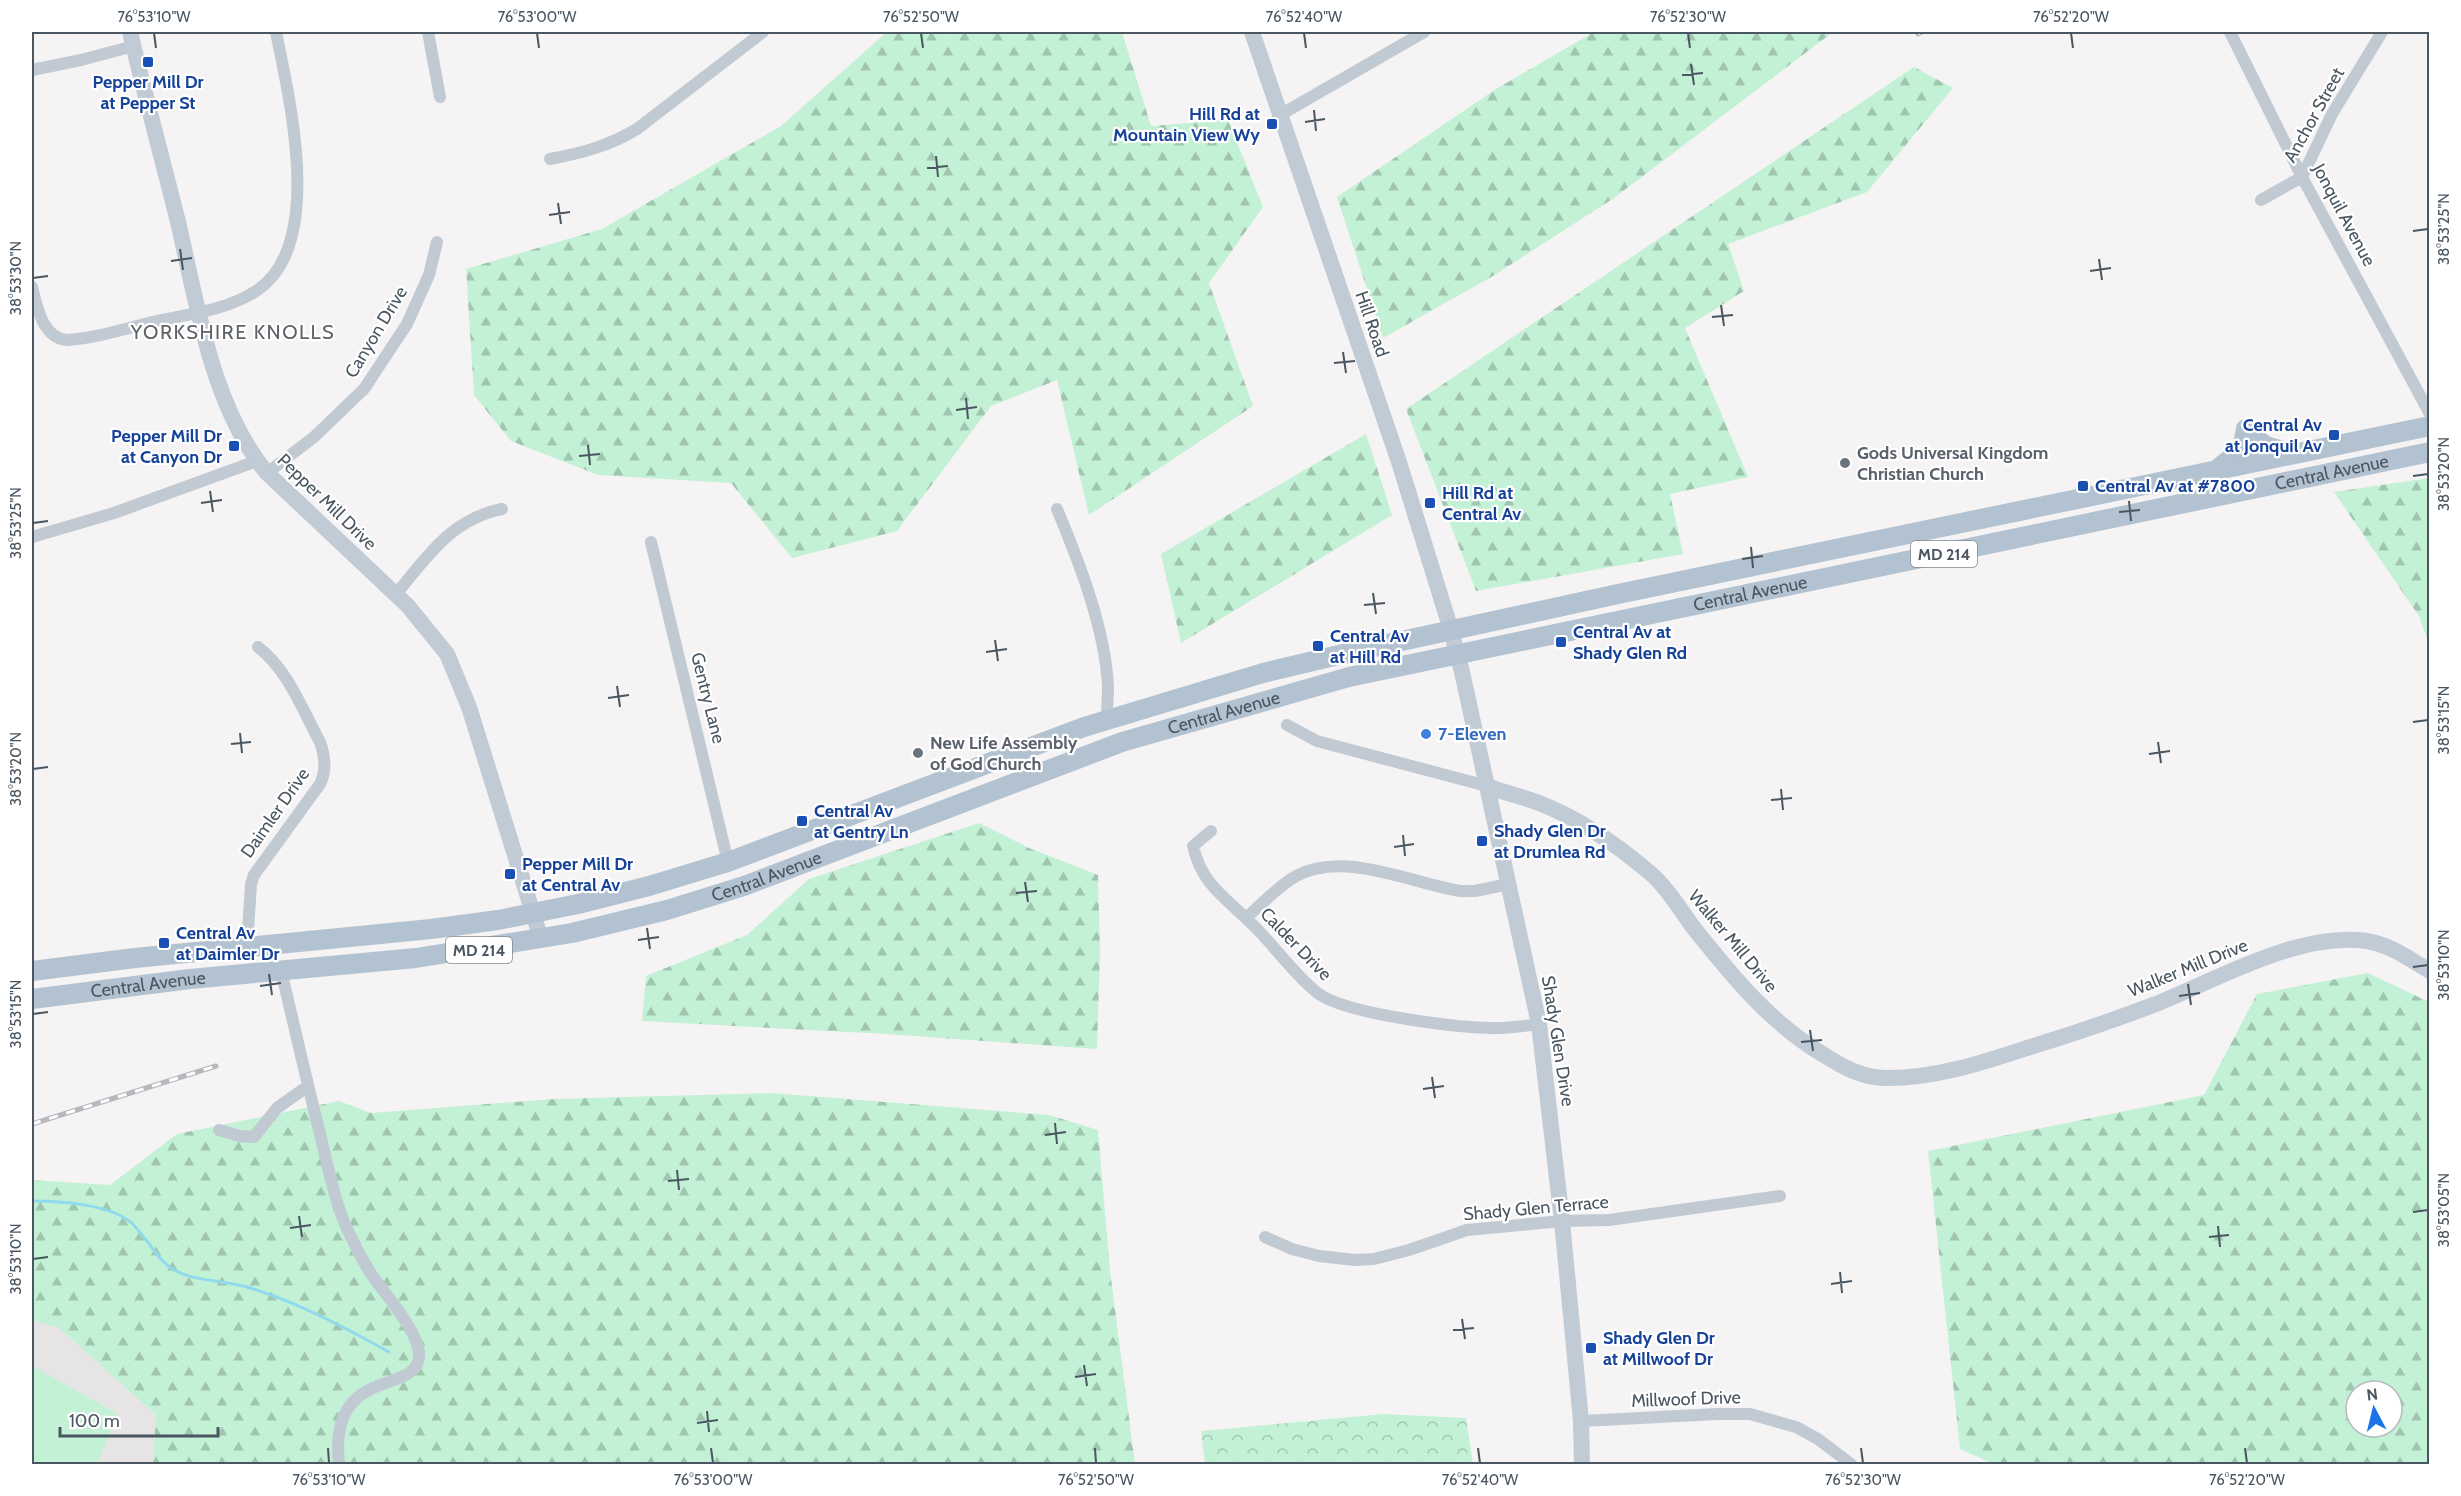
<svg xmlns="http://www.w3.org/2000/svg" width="2461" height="1496" viewBox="0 0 2461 1496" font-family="Cabin,sans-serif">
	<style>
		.education { fill: #e6e4e5 }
		.forest { fill: url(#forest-firs); fill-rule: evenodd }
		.park { fill: url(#park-crowns) }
		.garden { fill: #c3f1d5 }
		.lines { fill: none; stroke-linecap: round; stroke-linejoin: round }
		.stream { stroke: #90daee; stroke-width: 3 }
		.street { stroke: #c1cad2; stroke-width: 12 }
		.secondary { stroke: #c1cbd6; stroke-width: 16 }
		.primary { stroke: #b3c2d1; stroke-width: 20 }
		.rail-casing { stroke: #b5b8bd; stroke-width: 5 }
		.rail { stroke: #fff; stroke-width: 3; stroke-dasharray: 9; stroke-linecap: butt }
		.ticks { fill: none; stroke: #4a5661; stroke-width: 2 }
		.transit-dot { fill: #1a4fb4; stroke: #fff; stroke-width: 2 }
		.worship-dot { fill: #6b7280; stroke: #fff; stroke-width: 2 }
		.shop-dot { fill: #3f7fe0; stroke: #fff; stroke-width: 2 }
		.labels { text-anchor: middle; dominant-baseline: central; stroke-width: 4.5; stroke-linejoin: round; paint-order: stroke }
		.shield { fill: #fff; stroke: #808990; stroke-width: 1.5 }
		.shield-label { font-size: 16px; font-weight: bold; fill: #4a5661 }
		.transit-label { font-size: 18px; font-weight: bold; fill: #164399; stroke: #fff; text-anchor: start }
		.street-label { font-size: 18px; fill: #4a5661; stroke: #fff }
		.worship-label { font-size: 18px; font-weight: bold; fill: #5b616d; stroke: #fff; text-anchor: start }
		.shop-label { font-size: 18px; font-weight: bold; fill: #366cbe; stroke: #fff; text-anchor: start }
		.neighbourhood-label { font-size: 20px; letter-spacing: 1.5px; fill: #5f6368; stroke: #fff }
		.neatline { fill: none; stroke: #4a5661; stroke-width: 2 }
		.ticks-label { font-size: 15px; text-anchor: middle; fill: #4a5661 }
	</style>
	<defs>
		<pattern id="forest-firs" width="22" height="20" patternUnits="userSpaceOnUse" patternTransform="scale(1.5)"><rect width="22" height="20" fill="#c3f1d5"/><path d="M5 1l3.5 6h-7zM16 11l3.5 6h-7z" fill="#a0c6b0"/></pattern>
		<pattern id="park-crowns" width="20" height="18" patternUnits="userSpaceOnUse" patternTransform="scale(1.5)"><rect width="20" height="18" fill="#c3f1d5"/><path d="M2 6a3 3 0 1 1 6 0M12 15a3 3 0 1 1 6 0" fill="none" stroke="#a0c6b0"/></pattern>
	</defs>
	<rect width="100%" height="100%" fill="#f5f3f3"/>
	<path class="education" d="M32 1320 59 1328 156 1415 153 1464H32Z"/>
	<path class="forest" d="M887 32H1122L1151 126 1228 120 1263 207 1209 283 1253 406 1089 515 1057 380 991 406 897 531 792 558 731 483 598 475 511 441 474 395 466 269 602 229 781 126Z
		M1594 32H1833L1614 198 1493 276 1383 338 1337 197 1496 89Z
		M1914 67 1953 88 1867 192 1728 244 1744 291 1685 328 1748 477 1670 494 1683 554 1476 591 1406 409Z
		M1366 434 1392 515 1181 643 1161 554Z
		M2429 478H2430L2429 644 2419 616 2334 492Z
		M979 823 1029 848 1098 875 1100 952 1097 1049 886 1034 642 1021 646 976 747 935 809 879Z
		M2368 973 2429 1002V1464H1994L1960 1449 1928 1151 2204 1095 2257 994ZM2356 1391H2392V1427H2356Z
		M771 1093 1049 1115 1098 1130 1110 1271 1135 1464H153L156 1415 59 1328 32 1320V1180L110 1185 177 1134 339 1101 371 1113 554 1099Z"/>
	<path class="park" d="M1384 1414 1466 1418 1473 1464H1205L1201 1431Z"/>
	<path class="garden" d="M32 1366 118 1414 97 1464H32Z"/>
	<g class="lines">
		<path class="stream" d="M32 1201C59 1201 107 1204 129 1221 134 1224 138 1230 142 1235 153 1247 160 1263 176 1271 198 1282 224 1280 247 1287 297 1302 344 1327 389 1352"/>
		<path class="street" d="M428 32 440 97
			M2230 32 2302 177 2430 414
			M32 70 81 60 134 46
			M1280 115 1424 32
			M550 159C582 153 609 146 637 129L763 32
			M2261 200 2302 177 2332 114 2382 32
			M32 287C37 306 42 338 67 340 99 338 130 327 161 320 192 314 229 309 256 291 326 246 289 98 276 32
			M267 473 314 437 364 389 407 324 429 275 437 242
			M1057 509C1079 562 1105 628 1108 686 1108 697 1107 708 1107 719
			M32 537 114 513 257 461
			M651 542 728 862
			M396 594C427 557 451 519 502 509
			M1287 725 1317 741 1487 786
			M1211 831 1193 846C1202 885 1225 897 1252 924 1273 944 1297 978 1319 994 1347 1014 1453 1027 1489 1028 1506 1029 1523 1026 1539 1024
			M1246 918C1262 904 1278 886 1296 876 1343 850 1411 883 1460 891H1475L1509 884
			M247 947 251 884 254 875 320 784C327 770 325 756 320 742 302 709 288 670 258 647
			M281 970C294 1026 307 1082 321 1138 329 1170 335 1205 350 1235 356 1247 362 1259 369 1271 382 1291 421 1333 419 1357 415 1396 328 1365 339 1464
			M219 1130 239 1136 254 1137 277 1108 308 1086
			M1265 1237 1292 1249 1319 1256 1355 1260 1374 1259 1409 1250 1467 1230 1562 1221 1609 1220 1780 1196
			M1581 1421 1718 1414H1750L1796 1427 1818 1439 1851 1464"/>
		<path class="secondary" d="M130 32C145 95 162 158 178 222 197 303 212 408 267 473L408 606 447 654 469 707 541 939
			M1252 32 1399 462 1451 630 1462 672 1539 1024 1562 1221 1581 1421 1582 1464
			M1487 786C1504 793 1522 796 1539 803 1578 818 1617 845 1649 872 1666 886 1680 909 1693 927 1732 976 1770 1023 1824 1055 1843 1067 1861 1077 1884 1078 1932 1079 1982 1063 2027 1048 2070 1035 2114 1020 2156 1004 2216 980 2300 931 2367 941 2391 945 2409 959 2430 971"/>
		<g class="primary">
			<path d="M2246 429 2265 446 2290 453"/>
			<path d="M2219 468 2242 450 2246 429"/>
			<path d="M32 971 135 958 431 929 498 920 578 904 649 886 728 862 1084 727 1263 673 1360 650 1618 594 2430 426"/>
			<path id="s1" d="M32 999 190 979 416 958 572 933 667 910 744 886 1122 742 1349 677 2430 452"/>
		</g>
		<defs>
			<path id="rail" d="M1918 34 1922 32
				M32 1124 216 1066"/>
		</defs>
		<use href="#rail" class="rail-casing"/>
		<use href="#rail" class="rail"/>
	</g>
	<path class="ticks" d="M154 33 156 48M537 33 539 48M921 33 923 48M1304 33 1306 48M1688 33 1690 48M2071 33 2073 48M1691 64 1694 85M1682 75 1703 73M1314 110 1316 131M1305 122 1325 119M936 156 938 177M927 168 948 166M558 203 561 224M549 215 570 212M2413 231 2428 229M180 249 183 270M2099 259 2102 280M171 261 192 258M2090 271 2111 268M33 278 48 276M1721 305 1724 326M1712 317 1733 315M1343 352 1346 373M1334 363 1355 361M966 398 968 419M956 410 977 407M588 445 590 465M579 456 600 454M2413 476 2428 474M210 491 213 512M2129 501 2131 521M201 503 222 500M2119 512 2140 510M33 523 48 521M1751 547 1753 568M1742 559 1763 556M1373 593 1376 614M1364 605 1385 603M995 640 998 661M986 652 1007 649M617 686 620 707M608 698 629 695M2413 722 2428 720M240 733 242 753M2158 742 2161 763M231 744 251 742M2149 754 2170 751M33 769 48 767M1781 789 1783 810M1771 800 1792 798M1403 835 1405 856M1394 847 1414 844M1025 882 1028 902M1016 893 1037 891M647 928 650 949M638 940 659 937M2413 967 2428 965M269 974 272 995M2188 984 2191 1005M260 986 281 983M2179 996 2200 993M33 1014 48 1012M1810 1030 1813 1051M1801 1042 1822 1040M1432 1077 1435 1098M1423 1089 1444 1086M1055 1123 1057 1144M1045 1135 1066 1132M677 1170 679 1190M668 1181 689 1179M2413 1212 2428 1210M299 1216 302 1237M2218 1226 2220 1247M290 1228 311 1225M2209 1237 2229 1235M33 1259 48 1257M1840 1272 1842 1293M1831 1284 1852 1281M1462 1319 1465 1339M1453 1330 1474 1328M1084 1365 1087 1386M1075 1377 1096 1374M707 1411 709 1432M697 1423 718 1420M328 1448 329 1463M711 1448 713 1463M1095 1448 1096 1463M1478 1448 1480 1463M1861 1448 1863 1463M2245 1448 2247 1463"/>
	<g class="transit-dot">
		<rect x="142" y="56" width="12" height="12" rx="3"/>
		<rect x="1266" y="118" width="12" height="12" rx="3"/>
		<rect x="2328" y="429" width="12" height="12" rx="3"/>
		<rect x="228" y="440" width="12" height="12" rx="3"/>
		<rect x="2077" y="480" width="12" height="12" rx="3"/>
		<rect x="1424" y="497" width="12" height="12" rx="3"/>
		<rect x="1555" y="636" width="12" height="12" rx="3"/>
		<rect x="1312" y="640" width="12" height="12" rx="3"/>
		<rect x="796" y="815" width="12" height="12" rx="3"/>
		<rect x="1476" y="835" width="12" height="12" rx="3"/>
		<rect x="504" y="868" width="12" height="12" rx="3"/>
		<rect x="158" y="937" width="12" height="12" rx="3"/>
		<rect x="1585" y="1342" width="12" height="12" rx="3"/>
	</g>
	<g class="worship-dot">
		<circle cx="1845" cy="463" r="6"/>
		<circle cx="918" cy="753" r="6"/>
	</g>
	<circle class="shop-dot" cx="1426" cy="734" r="6"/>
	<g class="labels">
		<g class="shield">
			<rect x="1911" y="541" width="66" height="26" rx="4.5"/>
			<rect x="446" y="937" width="66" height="26" rx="4.5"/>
		</g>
		<g class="shield-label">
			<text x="1944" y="554">MD 214</text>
			<text x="479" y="950">MD 214</text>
		</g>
		<g class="transit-label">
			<text x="148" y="82" text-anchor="middle">Pepper Mill Dr<tspan x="148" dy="21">at Pepper St</tspan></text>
			<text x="1260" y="114" text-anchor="end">Hill Rd at<tspan x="1260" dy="21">Mountain View Wy</tspan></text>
			<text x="2322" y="425" text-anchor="end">Central Av<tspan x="2322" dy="21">at Jonquil Av</tspan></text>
			<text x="222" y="436" text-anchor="end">Pepper Mill Dr<tspan x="222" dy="21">at Canyon Dr</tspan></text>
			<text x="2095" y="486">Central Av at #7800</text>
			<text x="1442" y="493">Hill Rd at<tspan x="1442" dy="21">Central Av</tspan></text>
			<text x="1573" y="632">Central Av at<tspan x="1573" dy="21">Shady Glen Rd</tspan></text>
			<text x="1330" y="636">Central Av<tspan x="1330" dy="21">at Hill Rd</tspan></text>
			<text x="814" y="811">Central Av<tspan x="814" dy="21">at Gentry Ln</tspan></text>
			<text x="1494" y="831">Shady Glen Dr<tspan x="1494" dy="21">at Drumlea Rd</tspan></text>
			<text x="522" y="864">Pepper Mill Dr<tspan x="522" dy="21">at Central Av</tspan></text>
			<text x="176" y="933">Central Av<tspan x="176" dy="21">at Daimler Dr</tspan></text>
			<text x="1603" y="1338">Shady Glen Dr<tspan x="1603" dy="21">at Millwoof Dr</tspan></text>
		</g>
		<g class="street-label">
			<text transform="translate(2314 115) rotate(-61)">Anchor Street</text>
			<text transform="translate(2344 215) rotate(62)">Jonquil Avenue</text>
			<text transform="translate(1372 324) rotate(71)">Hill Road</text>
			<text transform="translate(376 332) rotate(-59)">Canyon Drive</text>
			<text stroke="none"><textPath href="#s1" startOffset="2367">Central Avenue</textPath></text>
			<text transform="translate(327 502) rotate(44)">Pepper Mill Drive</text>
			<text stroke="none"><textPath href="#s1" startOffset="1773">Central Avenue</textPath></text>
			<text transform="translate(708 698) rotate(76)">Gentry Lane</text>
			<text stroke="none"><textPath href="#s1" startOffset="1233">Central Avenue</textPath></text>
			<text transform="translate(275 813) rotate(-55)">Daimler Drive</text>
			<text stroke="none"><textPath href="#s1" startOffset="747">Central Avenue</textPath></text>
			<text transform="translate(1733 941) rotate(50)">Walker Mill Drive</text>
			<text transform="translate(1296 944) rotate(46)">Calder Drive</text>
			<text transform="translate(2188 968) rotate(-22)">Walker Mill Drive</text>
			<text stroke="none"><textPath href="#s1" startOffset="117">Central Avenue</textPath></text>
			<text transform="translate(1558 1041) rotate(81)">Shady Glen Drive</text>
			<text transform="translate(1536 1208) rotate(-5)">Shady Glen Terrace</text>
			<text transform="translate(1686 1399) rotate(-2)">Millwoof Drive</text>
		</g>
		<g class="worship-label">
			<text x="1857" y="453">Gods Universal Kingdom<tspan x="1857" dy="21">Christian Church</tspan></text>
			<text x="930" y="743">New Life Assembly<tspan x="930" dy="21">of God Church</tspan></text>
		</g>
		<g class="shop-label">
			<text x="1438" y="734">7-Eleven</text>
		</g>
		<g class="neighbourhood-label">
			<text x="233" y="332">YORKSHIRE KNOLLS</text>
		</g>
	</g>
	<rect width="2461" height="1496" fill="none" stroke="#ffffff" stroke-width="66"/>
	<g transform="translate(2374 1409) rotate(353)"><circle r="28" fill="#ffffff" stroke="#b7bbc0" stroke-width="1.5"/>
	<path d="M0-4.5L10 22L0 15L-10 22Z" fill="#1a73e8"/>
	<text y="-9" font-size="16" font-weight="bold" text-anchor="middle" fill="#4a5661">N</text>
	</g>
	<path d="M60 1427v9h158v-9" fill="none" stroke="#4a5661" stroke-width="3"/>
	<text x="69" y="1427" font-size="18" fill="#4a5661" stroke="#ffffff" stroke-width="4.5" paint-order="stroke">100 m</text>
	<rect x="33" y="33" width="2395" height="1430" class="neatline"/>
	<g class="ticks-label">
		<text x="154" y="22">76°53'10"W</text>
		<text x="537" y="22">76°53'00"W</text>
		<text x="921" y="22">76°52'50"W</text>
		<text x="1304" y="22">76°52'40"W</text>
		<text x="1688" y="22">76°52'30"W</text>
		<text x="2071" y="22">76°52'20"W</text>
		<text transform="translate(2444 229) rotate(-90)" y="5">38°53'25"N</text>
		<text transform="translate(16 278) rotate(-90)" y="5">38°53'30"N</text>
		<text transform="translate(2444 474) rotate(-90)" y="5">38°53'20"N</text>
		<text transform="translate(16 523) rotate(-90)" y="5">38°53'25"N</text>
		<text transform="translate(2444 720) rotate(-90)" y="5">38°53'15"N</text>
		<text transform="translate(16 769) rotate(-90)" y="5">38°53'20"N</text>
		<text transform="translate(2444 965) rotate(-90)" y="5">38°53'10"N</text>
		<text transform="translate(16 1014) rotate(-90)" y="5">38°53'15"N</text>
		<text transform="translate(2444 1210) rotate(-90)" y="5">38°53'05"N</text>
		<text transform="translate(16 1259) rotate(-90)" y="5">38°53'10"N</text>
		<text x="329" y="1485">76°53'10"W</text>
		<text x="713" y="1485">76°53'00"W</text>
		<text x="1096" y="1485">76°52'50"W</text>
		<text x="1480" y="1485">76°52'40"W</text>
		<text x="1863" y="1485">76°52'30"W</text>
		<text x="2247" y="1485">76°52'20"W</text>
	</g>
</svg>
